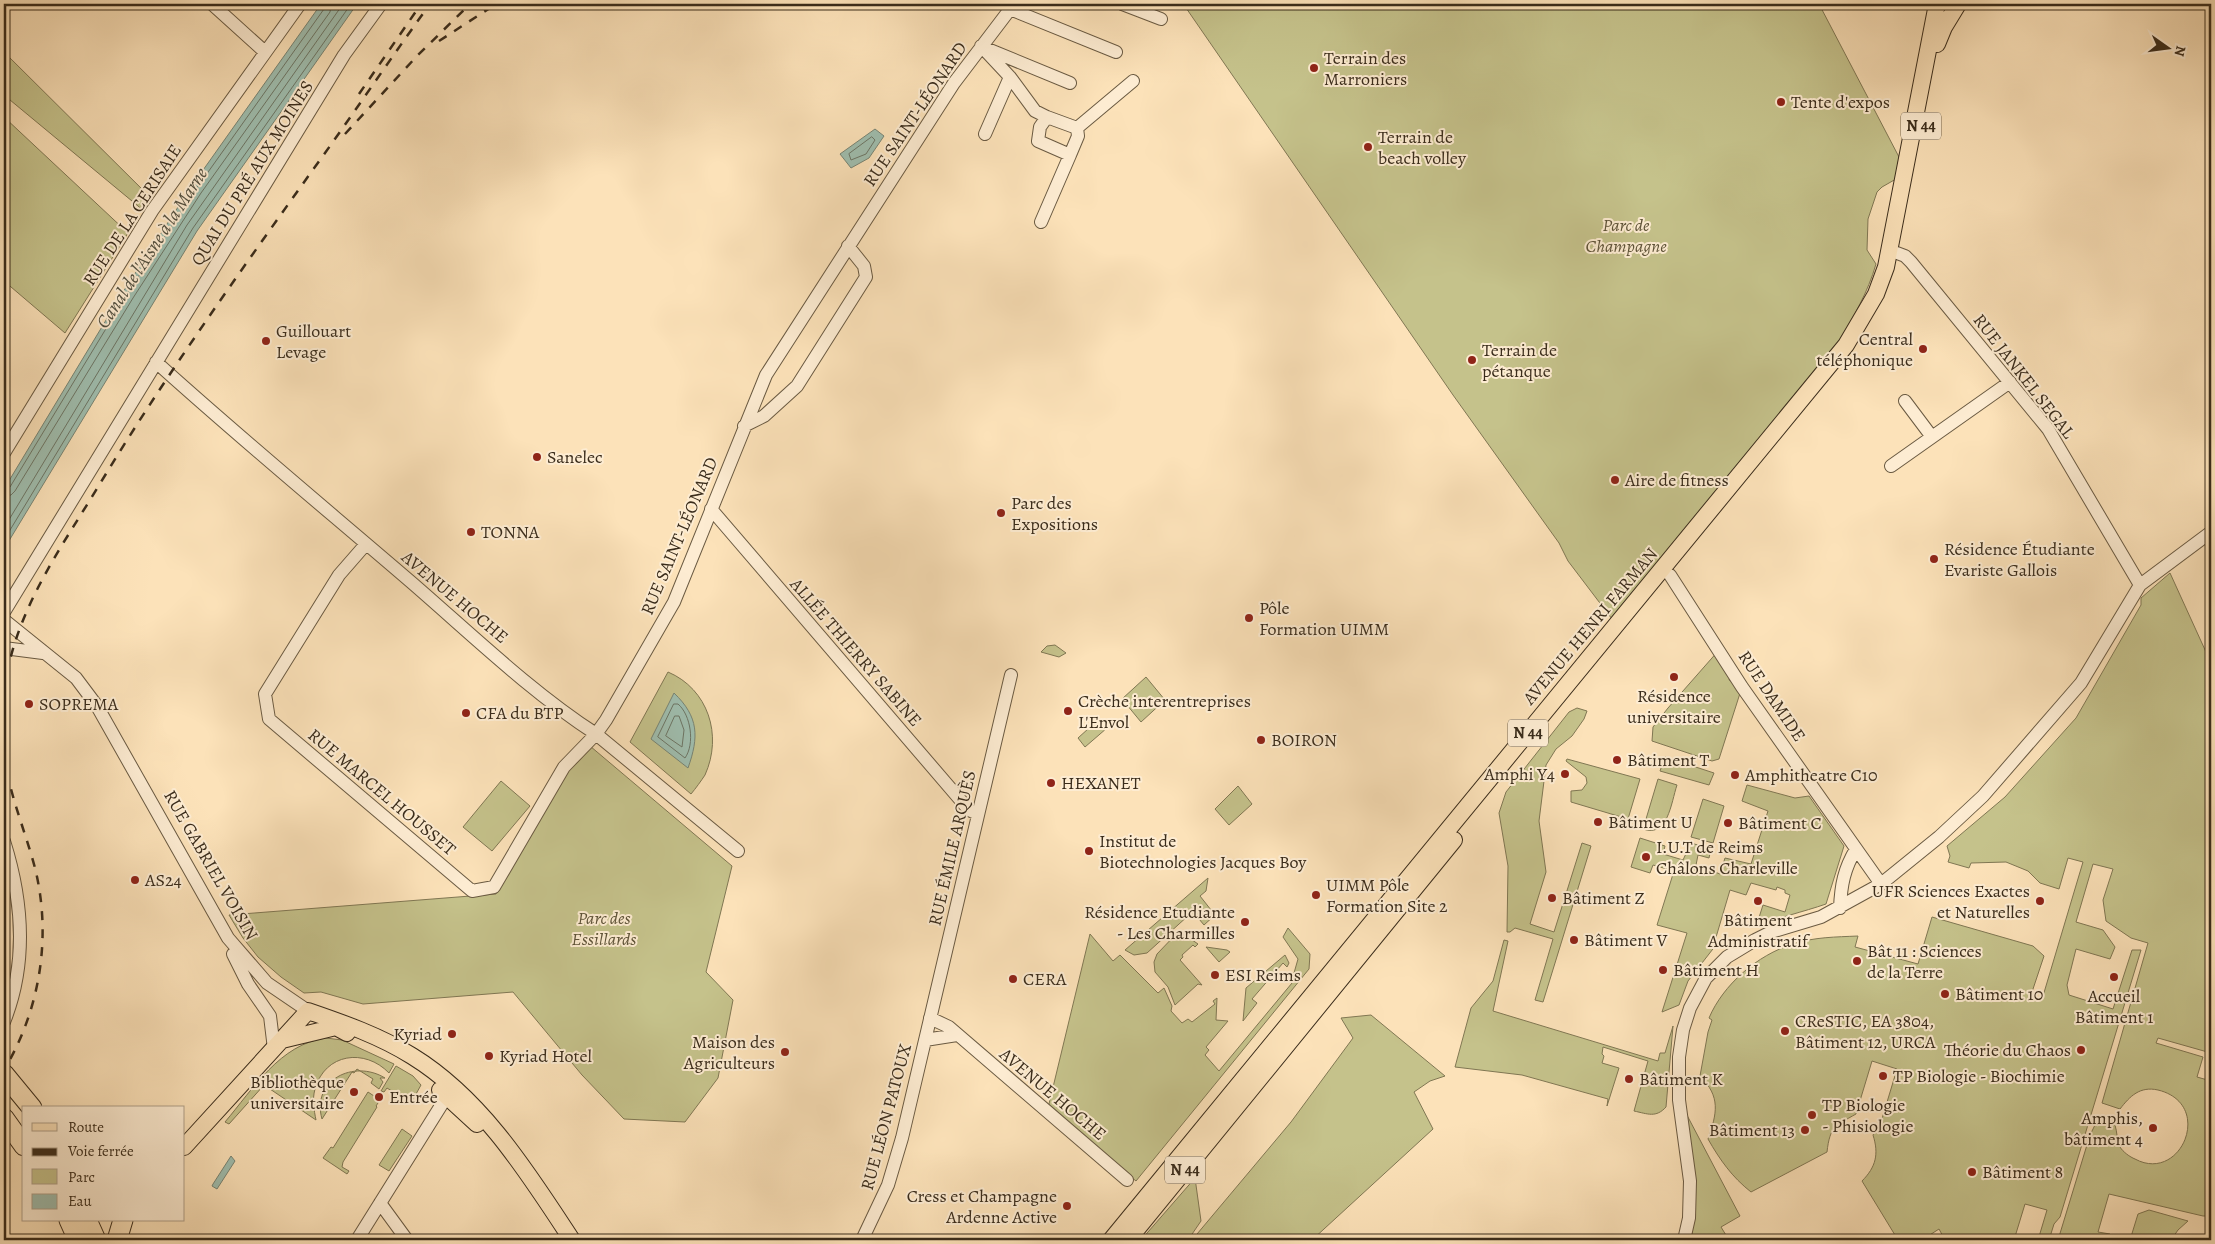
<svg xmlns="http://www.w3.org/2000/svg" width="2215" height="1244" viewBox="0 0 2215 1244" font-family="Alegreya,serif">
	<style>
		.green { fill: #c5c28b; stroke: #807753 }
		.water { fill: #9fbeaf; stroke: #778474 }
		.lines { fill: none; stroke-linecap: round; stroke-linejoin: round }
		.shore { stroke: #6c7565; stroke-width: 1 }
		.minor-casing { stroke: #6a5a42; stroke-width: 14 }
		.major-casing { stroke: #3a2c1b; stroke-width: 18 }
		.highway-casing { stroke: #3a2c1b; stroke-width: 21 }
		.minor { stroke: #fdecd2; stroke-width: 12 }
		.major { stroke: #fce2b9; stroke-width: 16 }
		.highway { stroke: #fce2b9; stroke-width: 19 }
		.rail { stroke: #3a2c1b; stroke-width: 2.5; stroke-dasharray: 9 9; stroke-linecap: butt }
		.poi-dot { fill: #8f2418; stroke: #fdecd2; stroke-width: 2 }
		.labels { text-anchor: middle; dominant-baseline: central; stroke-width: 4; stroke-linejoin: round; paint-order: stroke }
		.shield { fill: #fdecd2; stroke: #746652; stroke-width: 1 }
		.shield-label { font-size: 16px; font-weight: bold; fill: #3a2c1b }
		.poi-label { font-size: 18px; fill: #3a2c1b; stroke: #fdecd2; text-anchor: start }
		.street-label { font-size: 18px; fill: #3a2c1b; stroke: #fdecd2 }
		.park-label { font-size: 18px; font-style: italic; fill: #5d5237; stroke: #fdecd2 }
		.water-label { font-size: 19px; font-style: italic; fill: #535040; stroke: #fdecd2 }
	</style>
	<rect width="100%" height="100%" fill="#fce2b9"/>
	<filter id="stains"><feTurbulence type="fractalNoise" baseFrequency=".004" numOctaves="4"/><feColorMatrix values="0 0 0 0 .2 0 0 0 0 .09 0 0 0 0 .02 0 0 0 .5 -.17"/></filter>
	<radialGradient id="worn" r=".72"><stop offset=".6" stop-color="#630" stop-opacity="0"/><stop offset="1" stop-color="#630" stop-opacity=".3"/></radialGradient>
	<path class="green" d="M1186 4H1819L1899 157 1896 179 1882 187 1877 192 1868 219 1867 250 1876 264C1868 292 1854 316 1839 341L1612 619 1568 561 1559 543 1453 395 1184 5Z
		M4 52 152 199 144 211 4 95Z
		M4 117 128 233 65 333 4 281Z
		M2170 573 2211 663V1053L2158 1038 2156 1043 2203 1057 2197 1077 2211 1081V1216H2203L2109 1194 2098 1232 2110 1234 2109 1240H2058L2090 1135 2098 1119 2115 1125C2117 1131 2117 1141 2120 1147 2123 1152 2130 1157 2135 1159 2181 1184 2215 1104 2158 1090 2140 1086 2130 1096 2120 1109L2102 1103 2148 943 2131 938 2106 921 2103 900 2113 869 2093 864 2076 922 2103 930 2115 947 2110 959 2076 949 2067 985 2069 995 2113 1009 2132 950H2141L2060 1217 2054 1224 2049 1240H2038L2047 1210 2025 1204 2014 1240H1945L1939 1229 1922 1240H1898L1862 1181C1876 1167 1879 1154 1873 1135L1881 1122 1897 1069 1872 1061 1856 1114C1835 1126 1830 1126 1827 1152L1751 1192C1732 1177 1720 1160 1708 1139 1717 1113 1721 1097 1700 1076L1708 1032 1712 1020 1709 1018C1723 985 1757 955 1793 944 1814 937 1836 937 1858 936L1855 947 1918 964 1932 917 2033 946 2044 956 2030 998 2038 1001 2043 996 2083 862 2068 858 2059 889 2040 883 2028 871 2006 862 1971 863 1969 868 1948 862 1950 856 1947 846 2005 797 2076 718 2141 605V598Z
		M1055 645 1066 653 1059 657 1041 652 1047 646Z
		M1719 650 1732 672 1729 680 1742 687 1719 759 1712 761 1652 741 1653 727 1668 708Z
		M668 672C708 689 723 735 705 775 701 781 696 788 691 794L630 742Z
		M1146 677 1165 700 1141 722 1122 699Z
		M1577 708 1587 711 1584 719 1572 736 1556 749 1546 765 1539 821 1546 872 1530 924 1554 932 1582 843 1591 846 1543 1002 1535 1000 1553 939 1515 928 1510 932H1507L1508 866 1499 813 1506 792 1569 712Z
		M1099 719 1107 728 1085 747 1078 738Z
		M590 746 732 866 706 972 733 1000 718 1078 685 1122 624 1119 582 1075 513 992 363 1004 321 992 304 993 281 977 258 957 243 938 229 915 496 894 568 771Z
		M1665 757 1714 773 1709 785 1660 771Z
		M1567 759 1640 779 1628 819 1571 802V791L1582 790 1587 783 1586 777 1566 761Z
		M1658 779 1677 785C1671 803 1668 838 1643 829Z
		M501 781 530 806 492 851 463 827Z
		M1747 785 1795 798 1809 796 1844 846 1826 904C1803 912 1779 917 1756 927L1763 905 1785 912 1790 895 1785 893V890L1777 887 1776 890 1751 883 1746 895 1730 890 1714 944 1716 945 1688 981 1679 1005 1662 1012 1687 933 1657 925 1674 871 1653 865 1650 873 1631 867 1640 838 1665 846 1663 854 1683 860 1691 843 1711 849 1709 858 1698 855 1696 865 1720 874 1725 858 1751 864 1768 811 1742 801Z
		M1238 786 1252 804 1229 825 1215 809Z
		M1703 799 1724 806 1713 843 1691 837Z
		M1208 878 1206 891 1200 896 1215 915 1204 925 1199 919 1189 915 1147 953 1134 955 1125 950Z
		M1288 928 1310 954 1309 969 1136 1181 1048 1108 1090 934 1113 961 1120 955 1158 993 1164 988 1172 1006 1171 1011 1182 1023 1188 1019 1192 1022 1215 1004 1213 1001 1217 998 1216 1020 1228 1021 1206 1047 1209 1050 1205 1055 1219 1071 1297 977 1294 973 1298 959 1283 937Z
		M1179 931 1198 944 1195 947 1193 945 1182 955 1183 957 1180 960 1202 985 1198 984 1175 1005 1168 987 1155 972 1154 962 1157 954Z
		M1504 940 1508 941 1493 1011 1658 1061 1660 1053H1665L1673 1026 1666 1107C1656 1118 1648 1114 1634 1111L1648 1061 1603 1047 1602 1054 1604 1056 1602 1063 1619 1068 1607 1106 1608 1099 1522 1075 1455 1067 1471 1008 1493 981Z
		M1206 947 1227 950 1230 952 1219 962Z
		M1285 955 1289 963 1287 967 1283 963 1252 999 1257 1003 1243 1021 1246 988Z
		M1371 1015 1445 1076 1430 1081 1414 1092 1433 1129 1312 1240H1192L1291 1122 1353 1038 1341 1018Z
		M326 1038 342 1040 394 1064 389 1073C365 1048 325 1053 315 1089 312 1100 314 1110 316 1120L264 1085 229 1124 225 1122C253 1089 280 1044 326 1038Z
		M396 1066 413 1076 421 1085 411 1103 387 1088 384 1092 381 1091Z
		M357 1069 354 1073 352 1072 322 1119C311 1080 354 1059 385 1078H380L383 1082 379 1089 371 1083 373 1079Z
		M368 1092 380 1100 376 1106 377 1107 343 1162 342 1167 349 1171 347 1174 323 1158 331 1147 333 1148Z
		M1679 1100 1740 1216 1721 1227 1729 1240H1684L1687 1228Z
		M402 1129 412 1136 389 1171 379 1165Z
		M1195 1178 1201 1221 1188 1240H1141Z
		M2149 1210 2188 1221 2178 1230 2171 1240H2130L2138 1214Z"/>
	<path class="water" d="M321 4H357L197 231 4 549V489L123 292 191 187Z
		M875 129 884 136 869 158 851 168 840 154Z
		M674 693C699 717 699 737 688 768L651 739Z
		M231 1156 235 1161 217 1189 212 1186 213 1184Z"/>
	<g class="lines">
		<path class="shore" d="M872 137 875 140 866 154 851 160 849 154Z
			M4 490 10 487 127 294 196 189 324 9 325 4
			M4 497 11 495 15 491 133 298 201 193 330 12 331 4
			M4 528 187 225 343 4
			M4 540 193 228 351 4
			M674 704H678C691 715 695 744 685 758L658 737Z
			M675 716H679L684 730 682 747 666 736Z"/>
		<defs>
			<path id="minor" d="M212 4 265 52
				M1122 4 1161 19
				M1010 9 1116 52
				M981 46 1010 77 1035 111 1047 117 1040 127 1038 141 1070 155 1078 136 1077 128 1047 117
				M985 48 1070 83
				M1077 128 1133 81
				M985 134 1010 77
				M1041 222 1070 155
				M1897 253 1905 256 1911 262 2048 429 2140 585
				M156 362C240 438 326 509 411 582 470 633 531 692 596 734L738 851
				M1905 401 1932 437
				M744 426 764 416 797 386 866 277 864 266 848 246
				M4 453 152 211 300 4
				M1891 466 2010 382
				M711 509 969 810 978 814
				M366 544 339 575 265 694 269 719 472 891 494 887 564 767 596 734 606 720 674 602 766 375 954 83 1014 4
				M1670 575 1742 687 1881 884
				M4 612 344 55 381 4
				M4 620 76 678 97 706 228 938 267 983 314 1015
				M4 648 43 653
				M4 841C23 901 28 962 4 1022
				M1840 908C1841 885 1844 869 1856 849
				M233 954 248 984 270 1016 274 1049
				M930 1018 949 1027 1127 1180
				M925 1040 957 1035
				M380 1203 407 1240
				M357 1240 447 1096
				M862 1240 888 1185 902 1138 1011 675
				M1684 1240 1689 1218 1690 1181 1679 1100V1057L1683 1030 1690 1008 1706 978 1727 957 1755 940 1771 932 1821 917 1881 884 1939 837 1983 796 2081 683 2140 585 2211 532"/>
			<path id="major" d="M1937 44 1944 27 1958 4
				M282 1040 336 1027 347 1033
				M440 1090 477 1124
				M184 1147 308 1011C343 1023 380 1036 412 1056 482 1099 528 1173 572 1240
				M1111 1240 1846 345 1876 294 1886 267 1937 4
				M1128 1240 1454 840"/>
			<path id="highway" d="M4 1074 32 1108
				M4 1118 24 1146
				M69 1220 78 1240
				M87 1220 96 1240
				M117 1240 123 1220"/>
		</defs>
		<use href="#minor" class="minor-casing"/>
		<use href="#major" class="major-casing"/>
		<use href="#highway" class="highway-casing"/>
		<use href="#minor" class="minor"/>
		<use href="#major" class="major"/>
		<use href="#highway" class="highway"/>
		<path class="rail" d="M439 41 496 4
			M359 94 421 4
			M345 134 417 56 470 4
			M4 692C14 611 60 550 101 482 166 375 239 273 312 171 352 116 390 59 430 4
			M4 754C9 794 25 830 35 868 52 937 40 1010 4 1070"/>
	</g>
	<g class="poi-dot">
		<circle cx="1314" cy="68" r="5"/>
		<circle cx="1781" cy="102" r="5"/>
		<circle cx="1368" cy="147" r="5"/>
		<circle cx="266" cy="341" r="5"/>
		<circle cx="1923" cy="349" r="5"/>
		<circle cx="1472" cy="360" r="5"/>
		<circle cx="537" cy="457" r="5"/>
		<circle cx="1615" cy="480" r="5"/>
		<circle cx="1001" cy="513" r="5"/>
		<circle cx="471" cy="532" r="5"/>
		<circle cx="1934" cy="559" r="5"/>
		<circle cx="1249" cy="618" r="5"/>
		<circle cx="1674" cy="677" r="5"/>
		<circle cx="29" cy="704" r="5"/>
		<circle cx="1068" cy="711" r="5"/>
		<circle cx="466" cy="713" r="5"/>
		<circle cx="1261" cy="740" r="5"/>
		<circle cx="1617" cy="760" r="5"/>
		<circle cx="1565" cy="774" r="5"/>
		<circle cx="1735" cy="775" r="5"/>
		<circle cx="1051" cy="783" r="5"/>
		<circle cx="1598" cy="822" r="5"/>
		<circle cx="1728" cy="823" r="5"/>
		<circle cx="1089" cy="851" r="5"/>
		<circle cx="1646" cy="857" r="5"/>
		<circle cx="135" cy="880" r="5"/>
		<circle cx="1316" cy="895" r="5"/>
		<circle cx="1552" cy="898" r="5"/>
		<circle cx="1758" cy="901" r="5"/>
		<circle cx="2040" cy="901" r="5"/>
		<circle cx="1245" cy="922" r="5"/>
		<circle cx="1574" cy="940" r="5"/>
		<circle cx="1857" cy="961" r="5"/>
		<circle cx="1663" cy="970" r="5"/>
		<circle cx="1215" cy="975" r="5"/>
		<circle cx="2114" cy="977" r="5"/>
		<circle cx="1013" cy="979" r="5"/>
		<circle cx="1945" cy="994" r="5"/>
		<circle cx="1785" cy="1031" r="5"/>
		<circle cx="452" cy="1034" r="5"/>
		<circle cx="2081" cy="1050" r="5"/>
		<circle cx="785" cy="1052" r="5"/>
		<circle cx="489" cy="1056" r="5"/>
		<circle cx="1883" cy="1076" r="5"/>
		<circle cx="1629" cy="1079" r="5"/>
		<circle cx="354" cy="1092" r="5"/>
		<circle cx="379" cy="1097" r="5"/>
		<circle cx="1812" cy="1115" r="5"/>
		<circle cx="2153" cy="1128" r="5"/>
		<circle cx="1805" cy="1130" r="5"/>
		<circle cx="1972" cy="1172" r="5"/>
		<circle cx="1067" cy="1206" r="5"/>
	</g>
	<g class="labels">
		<g class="shield">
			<rect x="1901" y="112.5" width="40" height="27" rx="4"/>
			<rect x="1508" y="719.5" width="40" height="27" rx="4"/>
			<rect x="1165" y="1156.5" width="40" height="27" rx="4"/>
		</g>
		<g class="shield-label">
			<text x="1921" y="126">N 44</text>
			<text x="1528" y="733">N 44</text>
			<text x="1185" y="1170">N 44</text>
		</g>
		<g class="poi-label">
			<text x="1324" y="58">Terrain des<tspan x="1324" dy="21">Marroniers</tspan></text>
			<text x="1791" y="102">Tente d'expos</text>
			<text x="1378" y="137">Terrain de<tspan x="1378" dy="21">beach volley</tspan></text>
			<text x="276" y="331">Guillouart<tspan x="276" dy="21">Levage</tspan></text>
			<text x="1913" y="339" text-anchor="end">Central<tspan x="1913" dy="21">téléphonique</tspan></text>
			<text x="1482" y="350">Terrain de<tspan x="1482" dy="21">pétanque</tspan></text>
			<text x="547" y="457">Sanelec</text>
			<text x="1625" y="480">Aire de fitness</text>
			<text x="1011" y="503">Parc des<tspan x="1011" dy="21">Expositions</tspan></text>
			<text x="481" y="532">TONNA</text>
			<text x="1944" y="549">Résidence Étudiante<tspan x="1944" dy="21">Evariste Gallois</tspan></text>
			<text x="1259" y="608">Pôle<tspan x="1259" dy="21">Formation UIMM</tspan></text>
			<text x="1674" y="696" text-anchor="middle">Résidence<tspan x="1674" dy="21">universitaire</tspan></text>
			<text x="1078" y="701">Crèche interentreprises<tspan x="1078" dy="21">L'Envol</tspan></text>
			<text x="39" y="704">SOPREMA</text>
			<text x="476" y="713">CFA du BTP</text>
			<text x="1271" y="740">BOIRON</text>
			<text x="1627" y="760">Bâtiment T</text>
			<text x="1555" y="774" text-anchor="end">Amphi Y4</text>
			<text x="1745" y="775">Amphitheatre C10</text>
			<text x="1061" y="783">HEXANET</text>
			<text x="1608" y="822">Bâtiment U</text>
			<text x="1738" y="823">Bâtiment C</text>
			<text x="1099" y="841">Institut de<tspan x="1099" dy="21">Biotechnologies Jacques Boy</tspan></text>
			<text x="1656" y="847">I.U.T de Reims<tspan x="1656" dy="21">Châlons Charleville</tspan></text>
			<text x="145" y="880">AS24</text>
			<text x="1326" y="885">UIMM Pôle<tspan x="1326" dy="21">Formation Site 2</tspan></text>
			<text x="2030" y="891" text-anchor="end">UFR Sciences Exactes<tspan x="2030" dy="21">et Naturelles</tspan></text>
			<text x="1562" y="898">Bâtiment Z</text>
			<text x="1235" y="912" text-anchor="end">Résidence Etudiante<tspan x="1235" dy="21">- Les Charmilles</tspan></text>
			<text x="1758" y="920" text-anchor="middle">Bâtiment<tspan x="1758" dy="21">Administratif</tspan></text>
			<text x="1584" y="940">Bâtiment V</text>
			<text x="1867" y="951">Bât 11 : Sciences<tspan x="1867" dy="21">de la Terre</tspan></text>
			<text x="1673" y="970">Bâtiment H</text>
			<text x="1225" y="975">ESI Reims</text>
			<text x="1023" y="979">CERA</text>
			<text x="1955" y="994">Bâtiment 10</text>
			<text x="2114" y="996" text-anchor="middle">Accueil<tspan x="2114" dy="21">Bâtiment 1</tspan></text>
			<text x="1795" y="1021">CReSTIC, EA 3804,<tspan x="1795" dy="21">Bâtiment 12, URCA</tspan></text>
			<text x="442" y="1034" text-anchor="end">Kyriad</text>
			<text x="775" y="1042" text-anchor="end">Maison des<tspan x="775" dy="21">Agriculteurs</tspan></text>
			<text x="2071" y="1050" text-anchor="end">Théorie du Chaos</text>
			<text x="499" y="1056">Kyriad Hotel</text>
			<text x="1893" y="1076">TP Biologie - Biochimie</text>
			<text x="1639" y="1079">Bâtiment K</text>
			<text x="344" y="1082" text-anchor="end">Bibliothèque<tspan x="344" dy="21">universitaire</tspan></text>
			<text x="389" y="1097">Entrée</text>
			<text x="1822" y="1105">TP Biologie<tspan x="1822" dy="21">- Phisiologie</tspan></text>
			<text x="2143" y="1118" text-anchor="end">Amphis,<tspan x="2143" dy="21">bâtiment 4</tspan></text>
			<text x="1795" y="1130" text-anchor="end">Bâtiment 13</text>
			<text x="1982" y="1172">Bâtiment 8</text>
			<text x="1057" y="1196" text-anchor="end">Cress et Champagne<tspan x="1057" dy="21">Ardenne Active</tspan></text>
		</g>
		<g class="street-label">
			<text transform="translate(915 114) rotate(-56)">RUE SAINT-LÉONARD</text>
			<text transform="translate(252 173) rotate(-58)">QUAI DU PRÉ AUX MOINES</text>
			<text transform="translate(132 215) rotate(-57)">RUE DE LA CERISAIE</text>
			<text transform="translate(2024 376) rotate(52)">RUE JANKEL SEGAL</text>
			<text transform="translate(679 536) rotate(-67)">RUE SAINT-LÉONARD</text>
			<text transform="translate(455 597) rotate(40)">AVENUE HOCHE</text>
			<text transform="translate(1590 626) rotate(-50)">AVENUE HENRI FARMAN</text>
			<text transform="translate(856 652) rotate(49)">ALLÉE THIERRY SABINE</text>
			<text transform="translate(1772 696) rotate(56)">RUE DAMIDE</text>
			<text transform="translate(382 792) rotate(40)">RUE MARCEL HOUSSET</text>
			<text transform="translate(952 848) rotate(-77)">RUE ÉMILE ARQUÈS</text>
			<text transform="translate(211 865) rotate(60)">RUE GABRIEL VOISIN</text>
			<text transform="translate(1053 1094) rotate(40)">AVENUE HOCHE</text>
			<text transform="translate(886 1117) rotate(-75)">RUE LÉON PATOUX</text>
		</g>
		<g class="park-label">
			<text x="1626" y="225">Parc de<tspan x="1626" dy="21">Champagne</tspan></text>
			<text x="604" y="918">Parc des<tspan x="604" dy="21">Essillards</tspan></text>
		</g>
		<g class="water-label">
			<text transform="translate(152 248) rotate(-57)">Canal de l'Aisne à la Marne</text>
		</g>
	</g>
	<rect width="2215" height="1244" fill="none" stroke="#fce2b9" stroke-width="20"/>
	<rect x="5" y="5" width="2205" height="1234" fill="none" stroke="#3a2c1b" stroke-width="2.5"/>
	<rect x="10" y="10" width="2195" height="1224" fill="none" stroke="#3a2c1b"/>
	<rect x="22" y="1106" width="162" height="115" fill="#fdecd2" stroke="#af9f89"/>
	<rect x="32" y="1123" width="25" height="8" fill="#fce2b9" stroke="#af9f89"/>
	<text x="68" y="1132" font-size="15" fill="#3a2c1b">Route</text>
	<rect x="32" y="1148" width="25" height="8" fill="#3a2c1b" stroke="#af9f89"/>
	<text x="68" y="1156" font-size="15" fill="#3a2c1b">Voie ferrée</text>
	<rect x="32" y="1169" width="25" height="15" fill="#c5c28b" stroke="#af9f89"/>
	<text x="68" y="1182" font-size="15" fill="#3a2c1b">Parc</text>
	<rect x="32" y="1194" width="25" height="15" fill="#9fbeaf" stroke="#af9f89"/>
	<text x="68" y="1206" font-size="15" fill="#3a2c1b">Eau</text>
	<g transform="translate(2168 48) rotate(104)" stroke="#fdecd2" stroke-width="4" paint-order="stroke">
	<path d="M0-4L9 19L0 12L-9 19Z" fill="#3a2c1b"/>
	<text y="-8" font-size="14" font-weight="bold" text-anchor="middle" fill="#3a2c1b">N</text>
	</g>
	<rect width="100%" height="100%" filter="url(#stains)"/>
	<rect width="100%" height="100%" fill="url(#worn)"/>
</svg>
